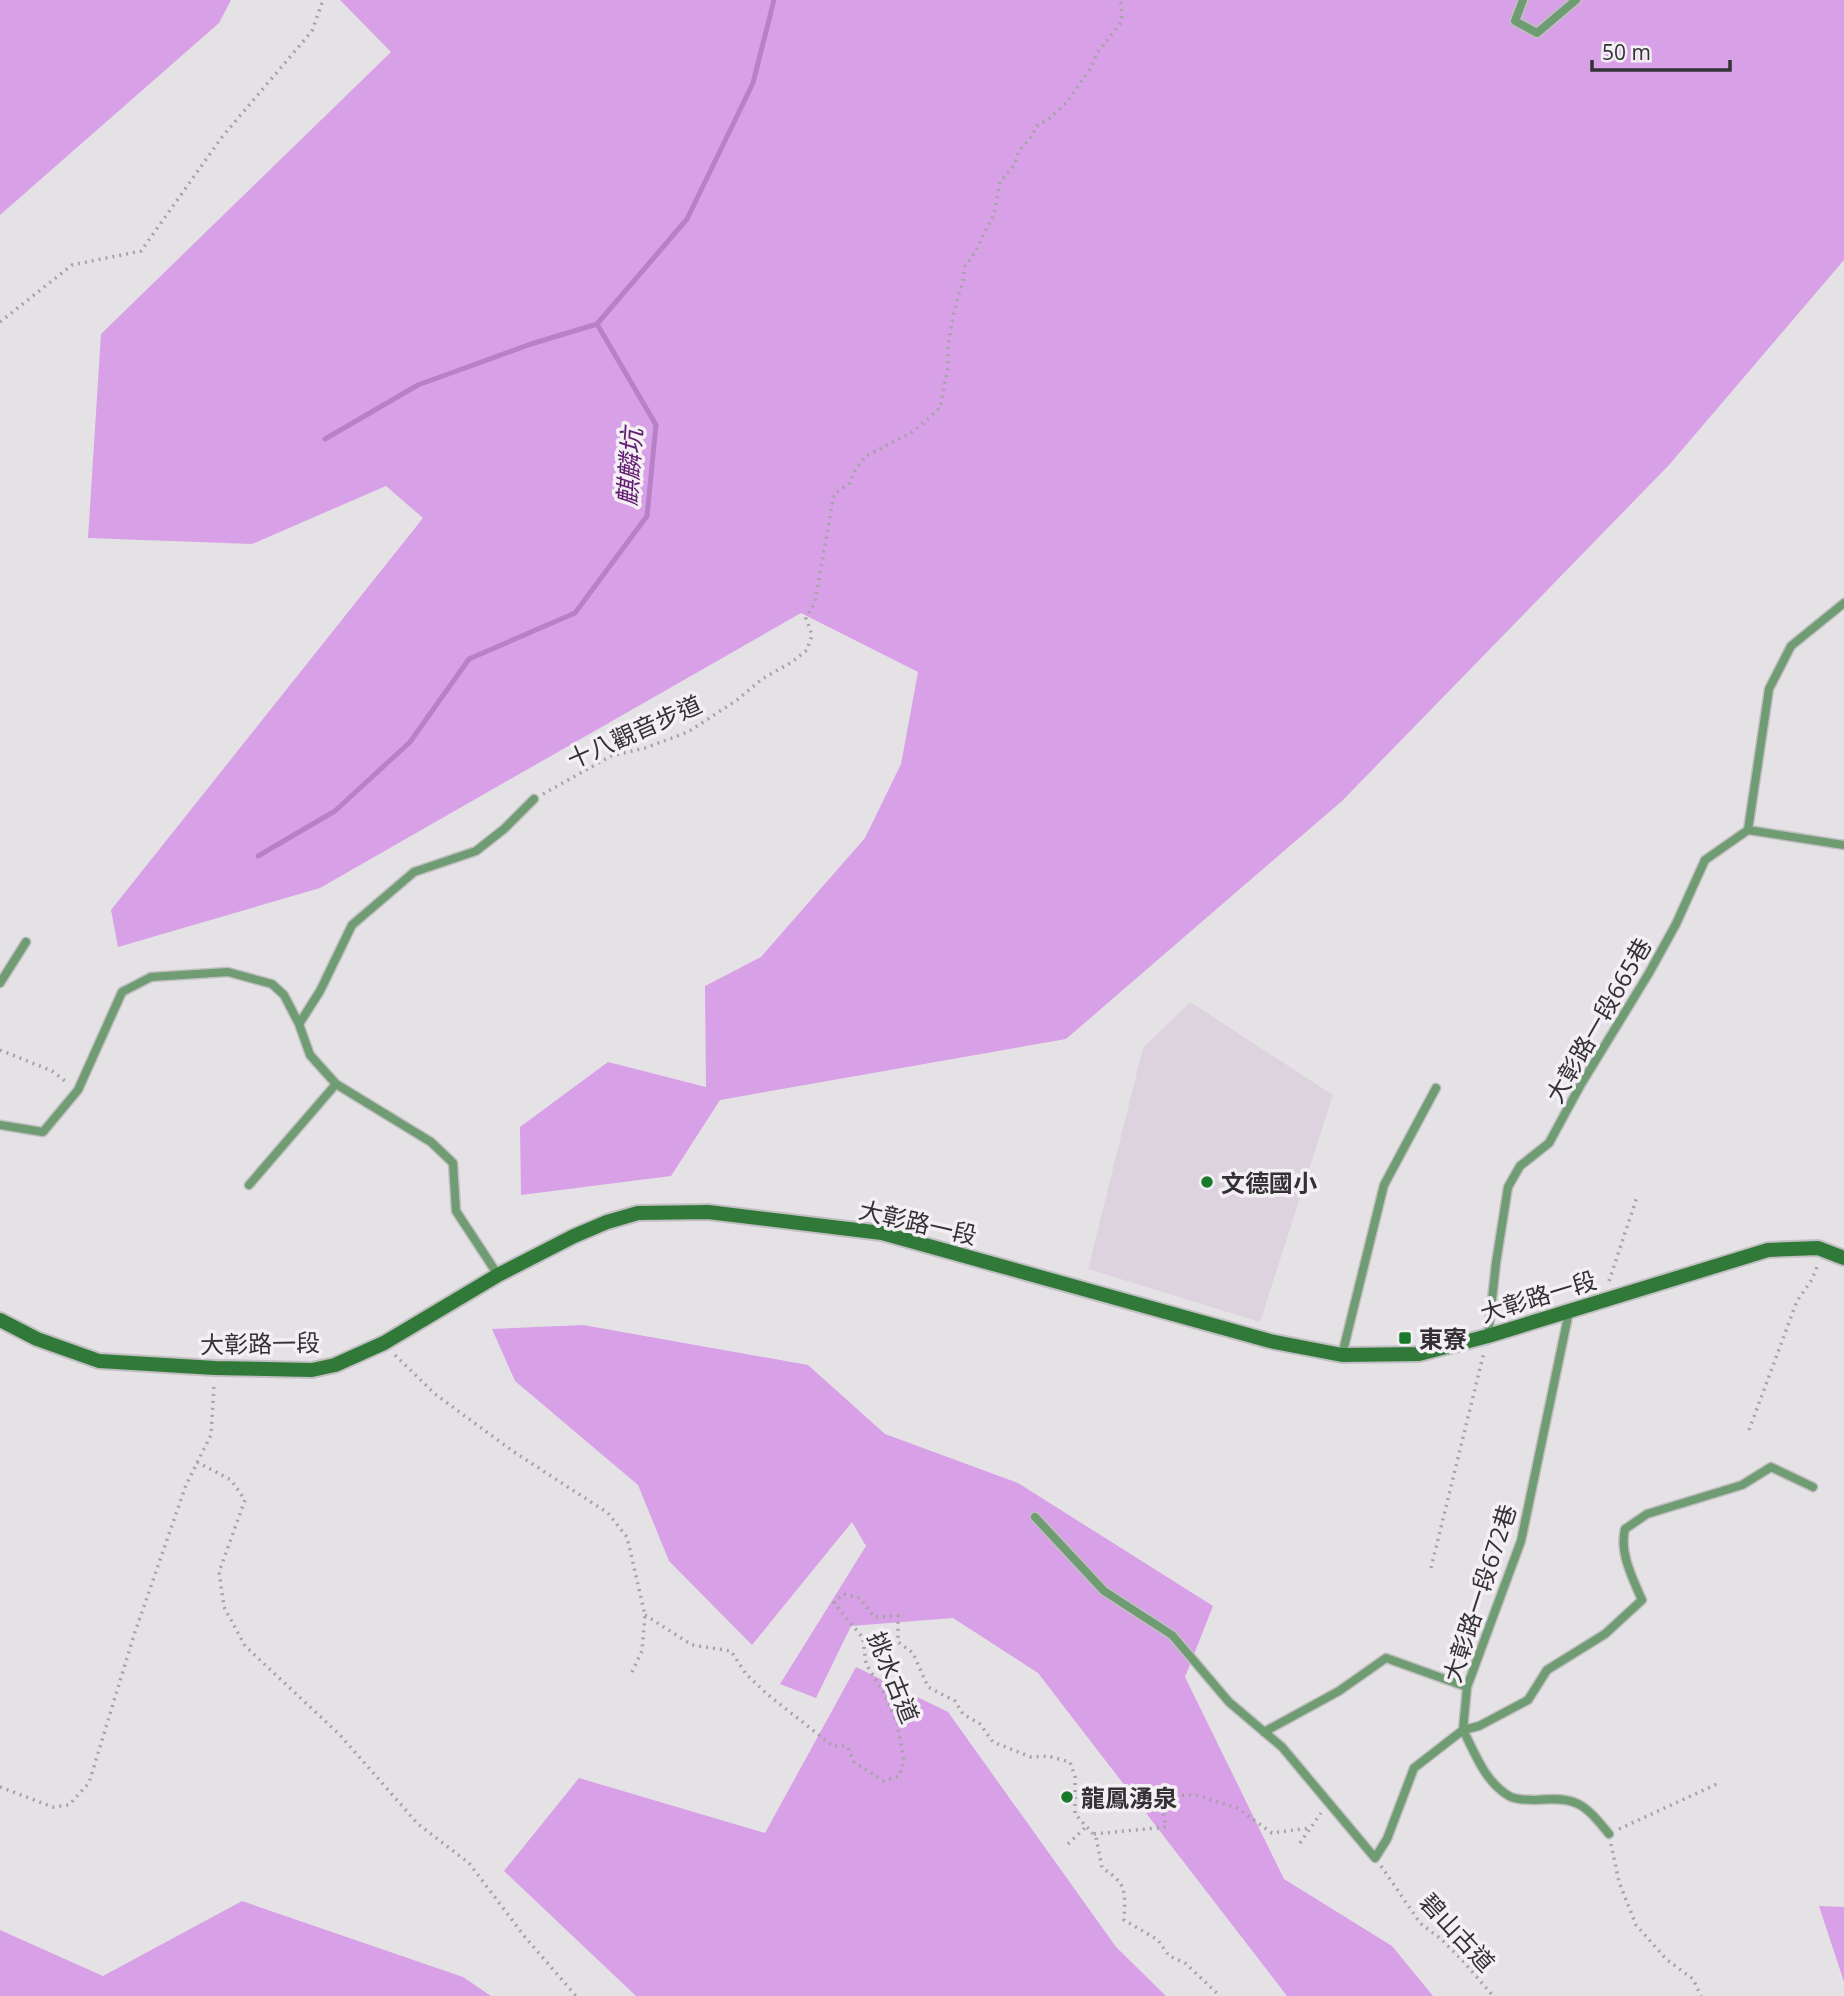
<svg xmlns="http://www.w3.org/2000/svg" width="1844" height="1996" viewBox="0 0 1844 1996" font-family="'Open Sans','Noto Sans TC',sans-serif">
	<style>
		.built { fill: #dcd3de }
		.green { fill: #d8a0e7 }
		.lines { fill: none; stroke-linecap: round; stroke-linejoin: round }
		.stream { stroke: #b880c6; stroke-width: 5 }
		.service-casing { stroke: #c1bfc2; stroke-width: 11 }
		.secondary-casing { stroke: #c1bfc2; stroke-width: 18 }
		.path { stroke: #a6a3a6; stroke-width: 3.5; stroke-dasharray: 2 5; stroke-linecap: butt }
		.service { stroke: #6f9c72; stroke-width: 8 }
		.secondary { stroke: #317939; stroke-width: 14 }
		.poi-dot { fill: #197a2b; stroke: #f3eff4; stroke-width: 2.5 }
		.labels { text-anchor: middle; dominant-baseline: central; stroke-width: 7; stroke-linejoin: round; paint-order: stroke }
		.street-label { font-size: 24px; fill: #333133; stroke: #f3eff4 }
		.poi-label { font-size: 24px; font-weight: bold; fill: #333133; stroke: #f3eff4; text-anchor: start }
		.water-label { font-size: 26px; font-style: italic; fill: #601c71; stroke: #f3eff4 }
	</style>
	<rect width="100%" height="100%" fill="#e5e2e6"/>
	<path class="built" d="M1190 1002 1333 1095 1260 1322 1088 1269 1143 1048Z"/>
	<path class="green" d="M0 0H231L219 23 0 215Z
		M340 0H1844V260L1669 465 1342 801 1066 1039 720 1100 671 1176 521 1195 520 1127 608 1062 706 1087 705 986 761 957 865 838 901 764 918 672 801 613 320 888 118 947 111 910 423 518 386 486 252 544 88 538 101 334 391 52Z
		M583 1325 808 1365 885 1434 1018 1483 1213 1606 1185 1677 1284 1879 1392 1946 1433 1996H1287L1038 1673 953 1618 851 1626 816 1698 780 1684 866 1546 852 1522 752 1645 669 1561 638 1485 515 1381 492 1329Z
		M856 1667 948 1712 1116 1947 1166 1996H636L504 1871 579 1778 765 1833Z
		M242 1901 463 1977 491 1996H0V1930L103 1976Z
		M1819 1906 1844 1907V1982Z"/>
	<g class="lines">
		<path class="stream" d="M325 439 418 385 531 344 597 324
			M258 856 335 811 410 742 469 659 575 613 647 516 656 425 597 324 687 219 753 83 774 0"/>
		<defs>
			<path id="service" d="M1523 0 1515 21 1537 33 1576 0
				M1748 830 1769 689 1791 646 1844 603
				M0 983 26 942
				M0 1125 43 1132 78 1090 122 992 151 977 228 972 272 984 284 995 299 1024
				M249 1185 336 1084
				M498 1275 456 1211 453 1163 431 1142 336 1084 310 1055 299 1024 320 991 352 925 414 872 476 851 504 829 534 799
				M1488 1336 1496 1263 1508 1187 1520 1166 1549 1143 1580 1086 1649 973 1676 924 1705 860 1748 830 1844 845
				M1342 1355 1384 1185 1436 1088
				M1035 1517 1104 1591 1172 1635 1229 1702 1282 1747 1375 1858 1387 1839 1414 1768 1463 1730 1467 1687 1521 1541 1569 1312
				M1264 1732 1339 1691 1386 1658 1467 1687
				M1609 1834C1584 1803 1576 1796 1535 1800 1527 1800 1516 1800 1509 1796 1485 1782 1475 1753 1463 1730L1479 1726 1528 1700 1547 1670 1605 1634 1642 1600C1633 1579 1619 1553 1625 1529L1647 1514 1742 1485 1771 1467 1813 1487"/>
			<path id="secondary" d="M0 1320 37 1339 99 1361 215 1368 312 1370 335 1365 384 1343 498 1275 574 1236 607 1222 638 1213 708 1212 882 1233 1270 1341 1342 1355 1419 1354 1488 1336 1768 1250 1818 1248 1844 1258"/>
		</defs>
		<use href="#service" class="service-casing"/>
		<use href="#secondary" class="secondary-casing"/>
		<path class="path" d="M0 322 72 265 141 251 222 137 312 31 323 0
			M543 794 611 756 645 748 688 732 737 700 762 679 792 662 807 650 812 635 806 618 815 602 834 494 850 483 854 472 866 456 914 431 940 408 948 367V347L953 316 963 280 965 266 975 252 994 214 1000 182 1014 165 1019 151 1030 139 1037 126 1050 118 1068 101 1091 68 1097 53 1122 21 1121 3 1124 0
			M0 1050 52 1071 68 1083
			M1609 1281 1637 1197
			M395 1355 435 1394 514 1452 608 1513 627 1537 645 1615 642 1651 630 1676
			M1749 1430 1797 1301 1811 1281 1818 1265
			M197 1462 231 1480 245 1500 219 1572 224 1607 245 1646 339 1734 418 1824 469 1863 525 1937 576 1996
			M1431 1568 1484 1352
			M645 1615 692 1645 731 1651 746 1674 767 1694 833 1746H847L854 1762 884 1781 899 1776 904 1760 897 1723 885 1695 866 1664 863 1638 834 1603 843 1594 860 1598 874 1617 898 1616V1642L913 1653 928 1687 955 1701 963 1714 980 1724 993 1742 1031 1757 1048 1756 1070 1762 1075 1777V1814L1096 1837 1102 1868C1128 1884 1125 1892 1124 1920L1158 1940 1169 1956 1185 1963 1220 1996
			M0 1787 53 1807 69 1805 89 1783 134 1635 186 1485 211 1435 214 1385
			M1619 1829 1719 1783
			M1094 1834 1166 1827 1160 1796 1196 1795 1237 1808 1272 1833 1310 1828
			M1300 1843 1321 1813
			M1068 1844 1087 1826
			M1611 1844 1619 1882 1636 1925 1666 1959 1693 1979 1701 1996
			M1381 1866 1420 1923 1441 1939 1463 1961 1493 1996"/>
		<use href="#service" class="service"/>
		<use href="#secondary" class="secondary"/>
	</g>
	<g class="poi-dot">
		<circle cx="1207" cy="1182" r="7"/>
		<rect x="1398" y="1331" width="14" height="14" rx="3.5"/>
		<circle cx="1067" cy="1797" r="7"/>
	</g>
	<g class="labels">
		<g class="street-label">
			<text transform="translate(634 731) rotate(-24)">十八觀音步道</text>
			<text transform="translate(1598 1020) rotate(-60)">大彰路一段665巷</text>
			<text transform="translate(918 1222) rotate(13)">大彰路一段</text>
			<text transform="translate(1538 1296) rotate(-17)">大彰路一段</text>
			<text transform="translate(260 1343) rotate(-1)">大彰路一段</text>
			<text transform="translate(1479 1593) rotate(-72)">大彰路一段672巷</text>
			<text transform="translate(894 1677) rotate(68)">挑水古道</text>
			<text transform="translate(1458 1932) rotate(47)">碧山古道</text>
		</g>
		<g class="poi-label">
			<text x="1221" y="1182">文德國小</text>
			<text x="1419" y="1338">東寮</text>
			<text x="1081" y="1797">龍鳳湧泉</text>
		</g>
		<g class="water-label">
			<text transform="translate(629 467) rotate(-86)">麒麟坑</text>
		</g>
	</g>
	<path d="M1592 60v10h138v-10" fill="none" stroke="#333133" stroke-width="3.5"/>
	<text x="1602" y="60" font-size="21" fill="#333133" stroke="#f3eff4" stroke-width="5" paint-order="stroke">50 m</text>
</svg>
